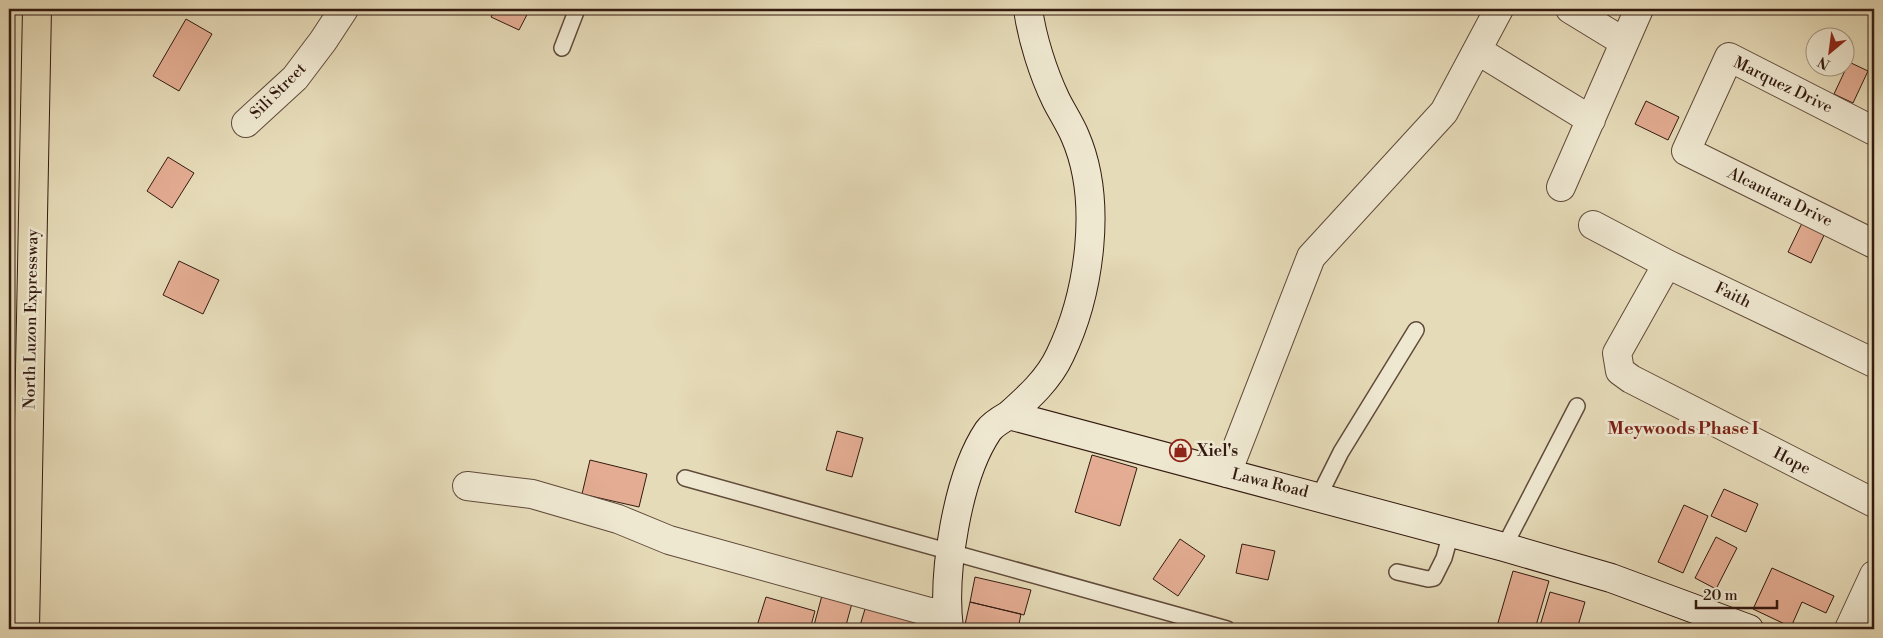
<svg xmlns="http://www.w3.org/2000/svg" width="1883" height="638" viewBox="0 0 1883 638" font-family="'Libre Bodoni',serif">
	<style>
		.building { fill: #e4ad93; stroke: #331a10 }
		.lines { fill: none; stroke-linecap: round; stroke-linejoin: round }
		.lane-casing { stroke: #604a3a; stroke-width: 18 }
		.street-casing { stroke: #604a3a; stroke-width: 30 }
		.secondary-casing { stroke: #331a10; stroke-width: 30 }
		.highway-casing { stroke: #331a10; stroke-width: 30 }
		.lane { stroke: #efe8d1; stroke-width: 15 }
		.street { stroke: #efe8d1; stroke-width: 28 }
		.secondary { stroke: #efe8d1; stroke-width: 28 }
		.highway { stroke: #e6dbb8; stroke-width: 28 }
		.labels { text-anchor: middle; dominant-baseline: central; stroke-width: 5; stroke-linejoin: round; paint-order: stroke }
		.street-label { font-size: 16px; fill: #331a10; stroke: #efe8d1 }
		.poi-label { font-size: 16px; font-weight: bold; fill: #331a10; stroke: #efe8d1; text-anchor: start }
		.neighbourhood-label { font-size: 18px; font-weight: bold; fill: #7a1f14; stroke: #efe8d1 }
	</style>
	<rect width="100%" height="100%" fill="#e6dbb8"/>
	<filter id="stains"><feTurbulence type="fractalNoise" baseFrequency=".004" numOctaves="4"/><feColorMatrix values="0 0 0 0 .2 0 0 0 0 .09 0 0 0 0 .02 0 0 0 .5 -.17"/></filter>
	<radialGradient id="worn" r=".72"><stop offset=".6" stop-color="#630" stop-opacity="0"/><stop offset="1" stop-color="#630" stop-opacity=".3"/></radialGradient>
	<path class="building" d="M495 9H530L519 30 491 17Z
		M186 19 212 34 179 91 153 76Z
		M1849 62 1868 71 1853 103 1834 94Z
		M1646 101 1679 117 1668 140 1635 124Z
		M168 157 194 173 172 208 147 191Z
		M1804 219 1827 229 1811 263 1788 252Z
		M179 261 219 280 203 314 163 295Z
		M837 431 863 438 852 477 826 470Z
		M1092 455 1137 468 1120 526 1075 512Z
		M590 460 647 474 639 507 582 494Z
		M1724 489 1758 504 1746 532 1711 516Z
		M1684 505 1708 516 1683 573 1658 562Z
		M1716 537 1737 548 1716 589 1695 578Z
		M1180 539 1205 556 1178 596 1153 579Z
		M1242 544 1275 551 1268 580 1236 573Z
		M1772 568 1834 596 1826 613 1802 602 1791 627 1753 609Z
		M1513 571 1549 581 1535 629H1510L1497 626Z
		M975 577 1031 590 1024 615 970 602Z
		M824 588 854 596 845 629H813Z
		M1550 592 1585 602 1577 629H1539Z
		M766 597 815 611 810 629H756Z
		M868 599 918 614 912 629H859Z
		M970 602 1021 614 1018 629H964Z"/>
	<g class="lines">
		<defs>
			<path id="lane" d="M562 48 577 9
				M685 478 1227 629
				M1319 496 1341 452 1416 330
				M1504 547 1577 406
				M1397 572 1428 579 1434 578 1444 558 1451 533"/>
			<path id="street" d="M1570 9 1624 42
				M1477 50 1591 120
				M246 123 295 78 323 41 344 9
				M1874 131 1729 57 1686 151 1874 244
				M1561 187 1639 9
				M1593 225 1667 264 1874 363
				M1667 264 1617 353 1620 371 1631 379 1874 503
				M1227 473 1311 257 1444 112 1499 9
				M467 486 532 494 618 519 669 540 926 611 947 614
				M1849 629 1874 575"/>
			<path id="secondary" d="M1009 415C1029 397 1049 379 1060 355 1090 293 1103 200 1075 136 1070 124 1062 112 1056 100 1043 73 1032 38 1028 9
				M949 629C942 575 957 477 988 431 992 425 1002 419 1009 415L1504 547 1611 578 1749 629"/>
			<path id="highway" d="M25 629 37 9"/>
		</defs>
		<use href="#lane" class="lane-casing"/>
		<use href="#street" class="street-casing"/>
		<use href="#secondary" class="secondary-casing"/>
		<use href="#highway" class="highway-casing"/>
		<use href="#lane" class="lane"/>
		<use href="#street" class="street"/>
		<use href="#secondary" class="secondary"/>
		<use href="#highway" class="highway"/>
	</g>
	<defs>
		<symbol id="shop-ring" viewBox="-11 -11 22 22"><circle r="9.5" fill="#efe8d1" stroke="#8f2418" stroke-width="1.5"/><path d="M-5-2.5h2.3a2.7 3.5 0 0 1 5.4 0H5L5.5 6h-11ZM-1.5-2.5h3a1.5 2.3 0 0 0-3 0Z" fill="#8f2418"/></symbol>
	</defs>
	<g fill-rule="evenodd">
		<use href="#shop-ring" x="1168" y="438" width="25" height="25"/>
	</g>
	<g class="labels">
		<g class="street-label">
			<text transform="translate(1783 85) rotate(26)">Marquez Drive</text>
			<text transform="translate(278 91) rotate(-45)">Sili Street</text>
			<text transform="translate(1780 197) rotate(26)">Alcantara Drive</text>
			<text transform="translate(1733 295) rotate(26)">Faith</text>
			<text transform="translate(31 319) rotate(-89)">North Luzon Expressway</text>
			<text transform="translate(1792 461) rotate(27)">Hope</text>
			<text transform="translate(1270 483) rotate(14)">Lawa Road</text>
		</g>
		<g class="poi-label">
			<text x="1197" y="451">Xiel's</text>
		</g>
		<g class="neighbourhood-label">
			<text x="1683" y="428">Meywoods Phase I</text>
		</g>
	</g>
	<rect width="1883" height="638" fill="none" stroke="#e6dbb8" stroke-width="30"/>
	<rect x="10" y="10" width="1863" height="618" fill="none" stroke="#331a10" stroke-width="2.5"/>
	<rect x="15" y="15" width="1853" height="608" fill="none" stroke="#331a10"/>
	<g transform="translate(1830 52) rotate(209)"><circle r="24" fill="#efe8d1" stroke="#a49684"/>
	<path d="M0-4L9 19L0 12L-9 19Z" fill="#8f2418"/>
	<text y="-8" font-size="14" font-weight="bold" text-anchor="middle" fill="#331a10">N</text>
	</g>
	<path d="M1696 600v8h81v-8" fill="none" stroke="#331a10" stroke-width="2.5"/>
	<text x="1703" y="600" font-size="15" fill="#331a10" stroke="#efe8d1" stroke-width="4" paint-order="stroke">20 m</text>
	<rect width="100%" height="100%" filter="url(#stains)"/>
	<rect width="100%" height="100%" fill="url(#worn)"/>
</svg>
